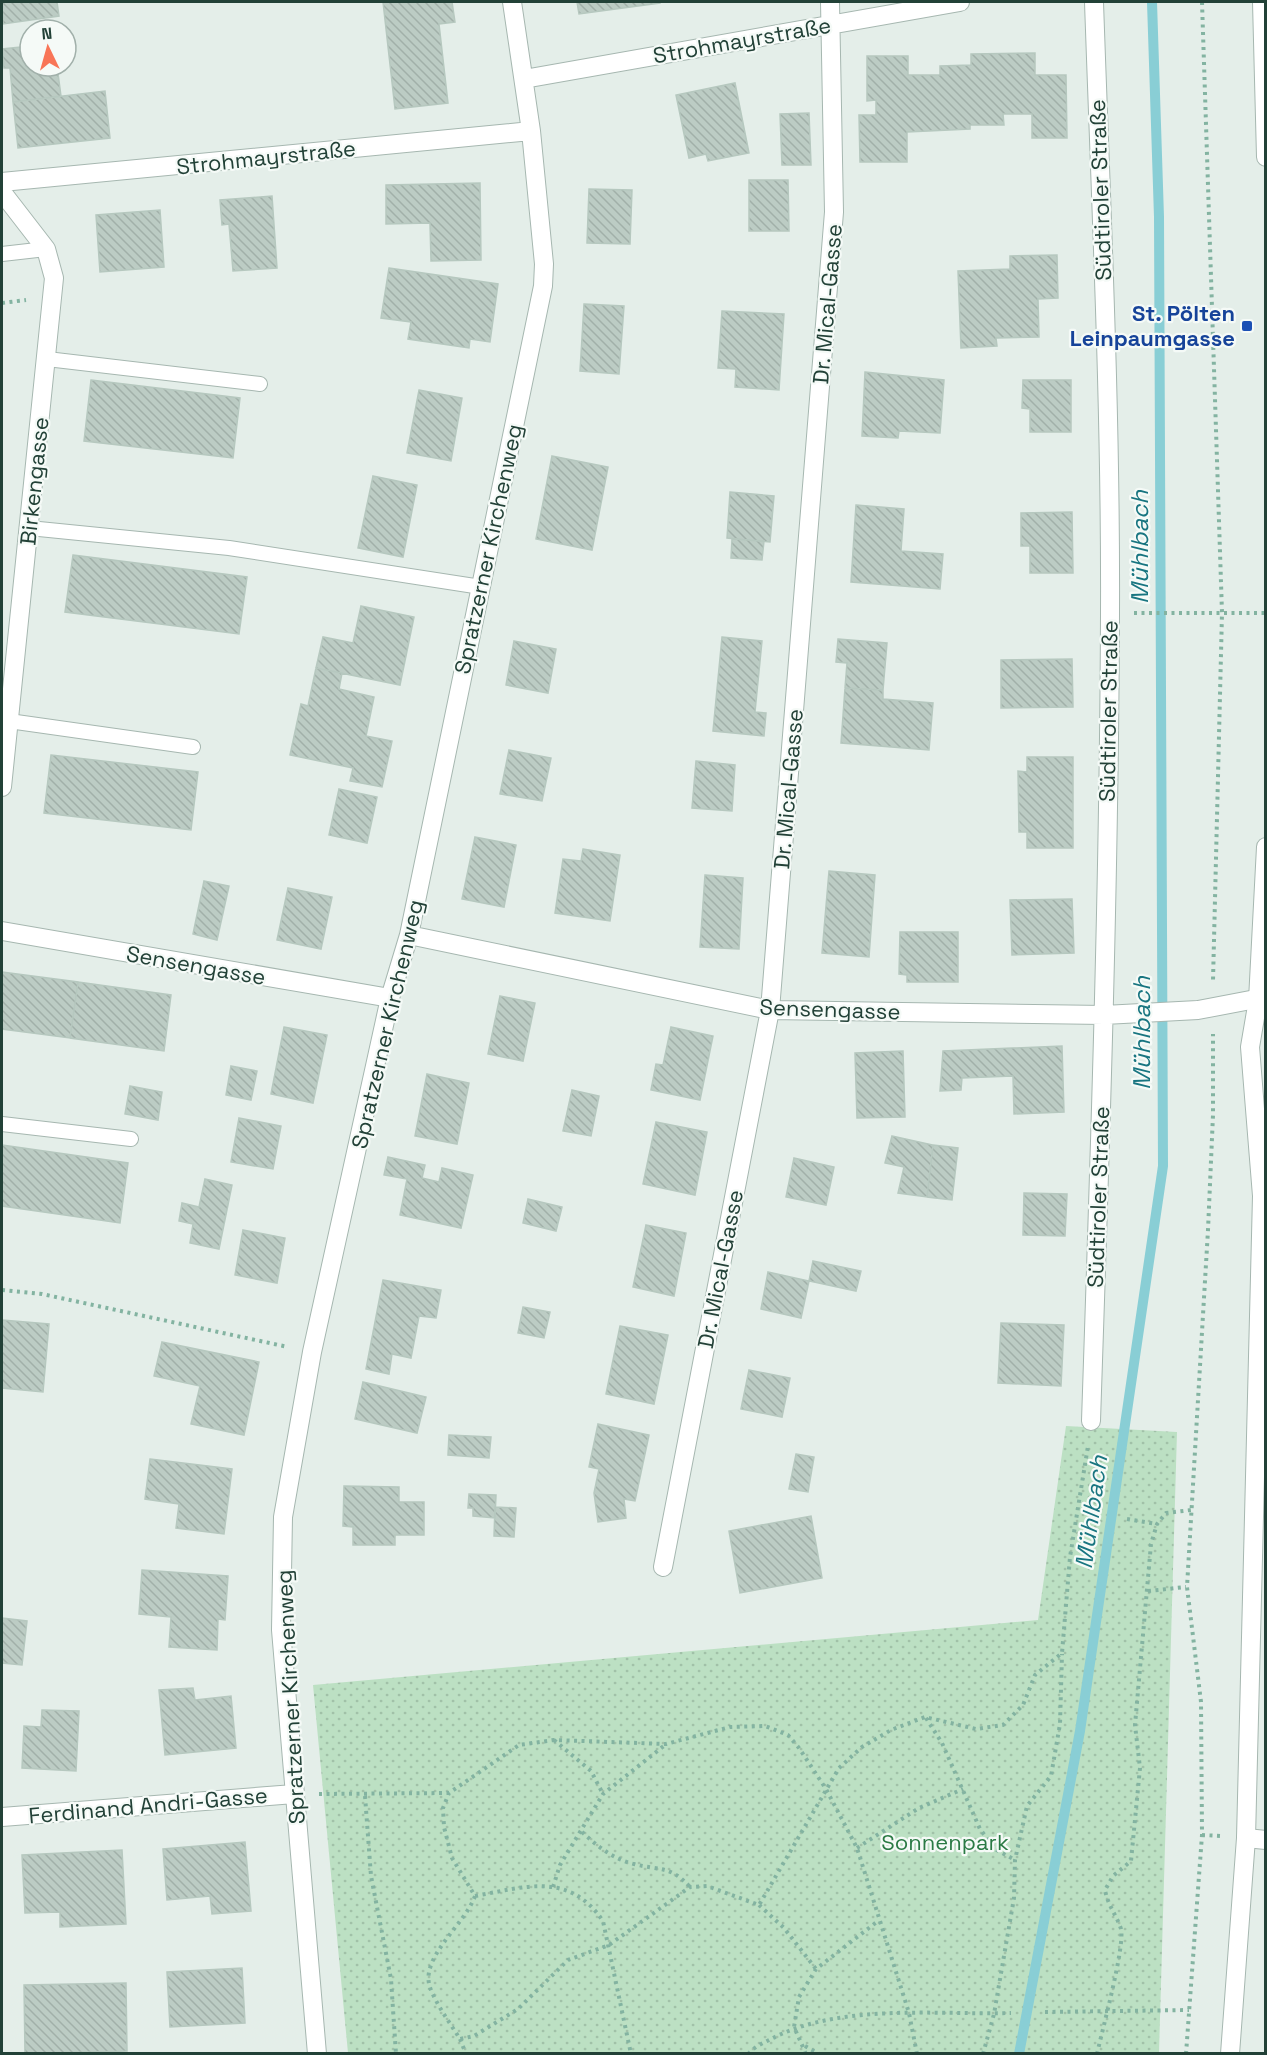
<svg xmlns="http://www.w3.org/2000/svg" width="1267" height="2055" viewBox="0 0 1267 2055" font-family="'Space Grotesk',sans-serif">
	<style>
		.park { fill: url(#park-dots) }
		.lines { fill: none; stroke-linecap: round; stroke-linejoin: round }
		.stream { stroke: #89ced5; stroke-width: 10 }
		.building { fill: url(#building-back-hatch); stroke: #b6c8bf; stroke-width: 1.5 }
		.service-casing { stroke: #a6b7b0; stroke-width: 16 }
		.minor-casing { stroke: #a6b7b0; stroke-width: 20 }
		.tertiary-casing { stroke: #a6b7b0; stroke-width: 20 }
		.path { stroke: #83b3a1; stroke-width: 4; stroke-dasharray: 3 4.5; stroke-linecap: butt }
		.service { stroke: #fff; stroke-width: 14 }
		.minor { stroke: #fff; stroke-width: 18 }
		.tertiary { stroke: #fff; stroke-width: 18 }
		.transit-dot { fill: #1a4fb4; stroke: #f5faf7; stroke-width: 2 }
		.labels { text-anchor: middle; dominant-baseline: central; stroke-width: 4.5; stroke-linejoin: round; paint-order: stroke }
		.street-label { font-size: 22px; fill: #224137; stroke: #f5faf7 }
		.transit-label { font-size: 22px; font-weight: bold; fill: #164399; stroke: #f5faf7; text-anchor: end }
		.park-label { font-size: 22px; fill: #2a7a44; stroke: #f5faf7 }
		.water-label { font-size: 24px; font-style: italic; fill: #187580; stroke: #f5faf7 }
	</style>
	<defs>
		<pattern id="park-dots" width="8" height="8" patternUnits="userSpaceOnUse" patternTransform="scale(1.5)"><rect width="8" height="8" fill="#bce0c3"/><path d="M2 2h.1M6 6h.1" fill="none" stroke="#a1c1a8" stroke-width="1.8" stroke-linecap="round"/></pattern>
		<pattern id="building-back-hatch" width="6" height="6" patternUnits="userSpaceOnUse" patternTransform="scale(1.5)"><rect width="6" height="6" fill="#bcccc4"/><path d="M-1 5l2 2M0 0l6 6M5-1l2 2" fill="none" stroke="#a1b0a9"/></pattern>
	</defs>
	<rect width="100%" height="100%" fill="#e4eee9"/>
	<path class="park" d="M1066 1426 1177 1432 1159 2053H348L313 1685 1038 1620Z"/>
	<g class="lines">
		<path class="stream" d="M1019 2054 1080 1731 1163 1166 1159 217 1152 2"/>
	</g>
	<path class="building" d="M2 2H57L59 16 3 24Z
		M383 2H452L455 22 439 24 448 103 395 109Z
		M577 2H660V3L579 14Z
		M30 46V66H57L61 96 13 102 10 68H4L2 49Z
		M1035 53V75H1066L1067 138H1032V114H1003L1004 125H970V129L907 132V162H860L859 115H876V100L867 101V56H908V75H940V66L971 65V54Z
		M735 83 749 153 708 161 706 154 689 158 676 95Z
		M105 91 110 138 18 148 13 102Z
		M809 113 811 165H782L780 114Z
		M749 180H788L789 231H749Z
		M480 183 481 260 431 261 430 223 386 224V185Z
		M589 189 632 190 630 244 587 243Z
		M272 196 277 268 233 271 229 224 222 225 220 200Z
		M160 210 164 267 100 272 96 215Z
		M1057 255 1058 298 1038 299 1039 337 996 338 997 346 961 348 958 271 1010 269V256Z
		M389 268 498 284 490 342 470 339 469 348 408 339 411 322 381 318Z
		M584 304 624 306 619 374 580 371Z
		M722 311 784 314 779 390 735 387 736 369 718 368Z
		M865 372 944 380 940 433 899 431 898 438 862 436Z
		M91 380 240 398 233 458 84 441Z
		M1023 380H1071V432H1030V409L1022 408Z
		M419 390 462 398 451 461 407 453Z
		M552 456 608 467 592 550 536 539Z
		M373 476 417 485 403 557 358 548Z
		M730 492 774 496 770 542 727 538Z
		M856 505 904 509 901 551 943 554 940 589 851 582Z
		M1072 512 1073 573H1030V546H1021V513Z
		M732 539 764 541 762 560 731 558Z
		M73 555 247 577 239 634 65 612Z
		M361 606 414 617 400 685 316 668 323 637 353 643Z
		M722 637 762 641 755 712 766 713 764 736 713 731Z
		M838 639 887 643 883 690 845 688 847 663 836 662Z
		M514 641 556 649 548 693 506 685Z
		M1072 659 1073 707 1001 708V660Z
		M316 668 342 673 339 689 374 697 366 736 392 741 382 787 350 781 353 768 290 755 301 704 308 706Z
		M845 688 883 690V699L933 703 929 750 841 743Z
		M509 750 551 758 542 801 500 794Z
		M51 755 198 772 191 830 44 813Z
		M1027 757H1073V848H1027V832H1019L1018 771 1027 772Z
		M696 761 735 765 732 811 692 808Z
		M339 789 377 797 367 843 329 835Z
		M475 837 516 845 504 907 462 899Z
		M583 849 620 855 610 921 555 913 563 859 581 861Z
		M829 871 875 875 869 957 822 953Z
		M705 875 743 878 739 949 700 947Z
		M204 881 229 886 217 940 193 934Z
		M288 888 332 897 321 949 277 940Z
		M1072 899 1074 953 1012 955 1010 900Z
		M900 932H958V982H907V975L899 974Z
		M2 972 78 982 70 1038 2 1029Z
		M78 982 171 995 164 1051 70 1038Z
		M500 996 535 1003 523 1061 488 1054Z
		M284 1027 327 1035 313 1103 271 1094Z
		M671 1027 713 1036 700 1100 651 1090 656 1064 663 1065Z
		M1062 1046 1064 1112 1014 1114 1013 1076 962 1078 961 1090 940 1091 943 1051Z
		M903 1051 905 1117 857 1118 855 1053Z
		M231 1066 257 1071 251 1100 226 1095Z
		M427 1074 469 1083 457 1144 415 1136Z
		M130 1086 162 1092 158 1120 125 1114Z
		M572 1090 599 1096 591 1136 563 1131Z
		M239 1118 281 1126 273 1169 231 1162Z
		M656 1122 707 1132 695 1195 643 1184Z
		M892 1136 933 1145 927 1197 898 1193 904 1167 885 1163Z
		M2 1145 128 1163 120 1223 2 1206Z
		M933 1145 958 1148 952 1200 927 1197Z
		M388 1157 425 1165 422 1178 439 1182 442 1168 473 1175 461 1228 400 1215 407 1179 384 1175Z
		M794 1158 834 1167 826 1205 786 1197Z
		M205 1179 232 1185 219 1249 190 1243 193 1224 179 1221 182 1203 199 1207Z
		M1024 1193 1067 1194 1065 1236 1023 1235Z
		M528 1199 562 1207 556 1231 523 1223Z
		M646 1225 686 1233 674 1296 633 1287Z
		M243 1230 285 1238 277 1283 235 1275Z
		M813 1261 861 1271 856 1291 809 1281Z
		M768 1272 809 1281 801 1318 761 1309Z
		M383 1280 441 1290 436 1318 419 1316 411 1358 392 1354 389 1374 366 1369Z
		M523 1307 550 1312 544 1338 518 1333Z
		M2 1320 49 1324 43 1392 2 1388Z
		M1001 1323 1064 1325 1061 1386 998 1383Z
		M620 1326 668 1335 654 1404 606 1394Z
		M162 1342 259 1362 244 1435 191 1424 200 1386 154 1376Z
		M749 1370 790 1378 782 1417 741 1409Z
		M363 1382 426 1397 417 1433 355 1419Z
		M598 1424 649 1435 635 1501 624 1499 626 1518 598 1522 594 1493 599 1469 589 1467Z
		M449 1435 491 1437 489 1458 448 1455Z
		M796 1454 814 1457 808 1492 789 1489Z
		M150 1459 232 1469 224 1534 176 1528 179 1504 145 1499Z
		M344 1486 399 1487V1502H424V1535H395V1545H353V1527L343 1526Z
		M469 1494 496 1495 495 1518 473 1516V1508H468Z
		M495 1507 516 1508 514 1537 494 1536Z
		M811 1516 822 1578 740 1593 729 1531Z
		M142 1570 228 1576 225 1620 218 1619 217 1650 169 1647 171 1617 139 1614Z
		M2 1618 27 1621 22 1665 2 1663Z
		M193 1688 195 1700 231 1696 236 1748 165 1755 159 1690Z
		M42 1710 79 1711 76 1771 22 1768 24 1726 41 1727Z
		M245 1842 251 1911 212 1914 210 1896 167 1900 163 1849Z
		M122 1850 126 1924 60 1927V1912L25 1913 22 1855Z
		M242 1968 245 2023 170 2027 167 1972Z
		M126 1983 127 2051 25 2054 24 1985Z"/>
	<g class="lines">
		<defs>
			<path id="service" d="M2 254 46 249
				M47 359 260 384
				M29 528 229 548 481 587
				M9 721 193 747
				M2 1124 131 1139"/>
			<path id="minor" d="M524 79 960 2
				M2 182 531 131
				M2 192 46 249 54 278 2 787
				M2 931 390 998
				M409 935 770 1010 1104 1015 1198 1010 1266 997
				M1091 1421C1100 1153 1109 884 1110 615 1111 411 1101 206 1094 2
				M663 1567 770 1010 834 212 830 2
				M2 1817 294 1794
				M1246 1838 1266 1840
				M317 2054 281 1630 283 1517 312 1352 390 998 409 935 543 286 544 264 531 131 512 2"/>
			<path id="tertiary" d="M1262 2 1266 157
				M1230 2054 1246 1838 1262 1196 1250 1047 1258 1000 1266 847"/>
		</defs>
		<use href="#service" class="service-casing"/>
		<use href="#minor" class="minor-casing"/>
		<use href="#tertiary" class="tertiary-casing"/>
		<path class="path" d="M1202 2 1222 613 1213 981
			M2 303 26 300
			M1134 613H1266
			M2 1290 42 1294 288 1347
			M1127 1519 1157 1524
			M1148 1591 1186 1587
			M926 1718 942 1743 980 1829 995 1849 1015 1860
			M554 1740 591 1771 603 1794
			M319 1794 449 1793
			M365 1796 371 1876 391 1979 396 2054
			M582 1832C597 1846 613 1859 634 1864 660 1871 670 1865 690 1887
			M1202 1835 1222 1836
			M857 1848 919 1808 963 1789
			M553 1887 560 1865 603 1794 665 1745
			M475 1896C525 1887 569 1871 603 1921L631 2054
			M759 1905 784 1928 816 1969
			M1045 2012 1189 2010
			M460 2039 466 2054
			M805 2046 819 2054
			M748 2054C754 2047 763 2043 771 2039 840 2003 935 2015 1011 2013
			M806 2054 794 2027 799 1997 816 1969 878 1921
			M917 2054 909 2013 857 1848 826 1789 799 1748 788 1735 765 1726 730 1727 666 1744 554 1740 519 1745 449 1793 443 1808 444 1827 452 1858 475 1896C465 1925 417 1959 431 1990 438 2007 450 2023 460 2039L474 2036 518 2009 568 1960 609 1945 690 1887 707 1886 759 1905 839 1768 862 1747 891 1730 925 1717 976 1729 1003 1725 1023 1705 1035 1675 1062 1653 1070 1557 1088 1446
			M983 2054 994 2014 1014 1898 1015 1860 1027 1806 1051 1776 1060 1724 1062 1654
			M1097 2054C1102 2031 1125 1947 1121 1929 1117 1916 1108 1906 1105 1890L1113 1876 1131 1861 1140 1768 1135 1725 1151 1544 1157 1524 1166 1513 1191 1510
			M1186 2054 1202 1835 1201 1702 1187 1587 1208 1230 1213 1115V1034"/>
		<use href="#service" class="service"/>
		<use href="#minor" class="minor"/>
		<use href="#tertiary" class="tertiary"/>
	</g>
	<rect class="transit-dot" x="1241" y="320" width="12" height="12" rx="3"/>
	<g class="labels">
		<g class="street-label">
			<text transform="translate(742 40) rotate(-10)">Strohmayrstraße</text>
			<text transform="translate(266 157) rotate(-6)">Strohmayrstraße</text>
			<text transform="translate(1100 190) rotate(-92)">Südtiroler Straße</text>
			<text transform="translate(827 304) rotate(-85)">Dr. Mical-Gasse</text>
			<text transform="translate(34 481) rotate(-84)">Birkengasse</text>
			<text transform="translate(488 549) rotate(-78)">Spratzerner Kirchenweg</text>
			<text transform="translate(1108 711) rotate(-89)">Südtiroler Straße</text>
			<text transform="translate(788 789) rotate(-85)">Dr. Mical-Gasse</text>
			<text transform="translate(196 965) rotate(10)">Sensengasse</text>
			<text transform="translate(830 1009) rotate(2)">Sensengasse</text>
			<text transform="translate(387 1024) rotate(-77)">Spratzerner Kirchenweg</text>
			<text transform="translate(1098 1197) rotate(-88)">Südtiroler Straße</text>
			<text transform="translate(720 1269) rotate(-79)">Dr. Mical-Gasse</text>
			<text transform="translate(290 1697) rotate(-93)">Spratzerner Kirchenweg</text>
			<text transform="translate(148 1805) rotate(-5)">Ferdinand Andri-Gasse</text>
		</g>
		<g class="transit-label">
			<text x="1235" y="313">St. Pölten<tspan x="1235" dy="25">Leinpaumgasse</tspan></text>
		</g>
		<g class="park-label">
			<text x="945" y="1842">Sonnenpark</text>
		</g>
		<g class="water-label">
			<text transform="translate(1139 547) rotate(-90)">Mühlbach</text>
			<text transform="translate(1141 1033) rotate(-90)">Mühlbach</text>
			<text transform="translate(1091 1512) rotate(-82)">Mühlbach</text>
		</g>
	</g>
	<rect width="1267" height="2055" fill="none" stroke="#224137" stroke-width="6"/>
	<g transform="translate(48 48) rotate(355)"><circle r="28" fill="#f5faf7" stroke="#a1b0aa" stroke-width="1.5"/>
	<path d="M0-4.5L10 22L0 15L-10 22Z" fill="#f87557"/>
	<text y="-9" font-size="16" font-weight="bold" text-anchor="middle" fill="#224137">N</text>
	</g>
</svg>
